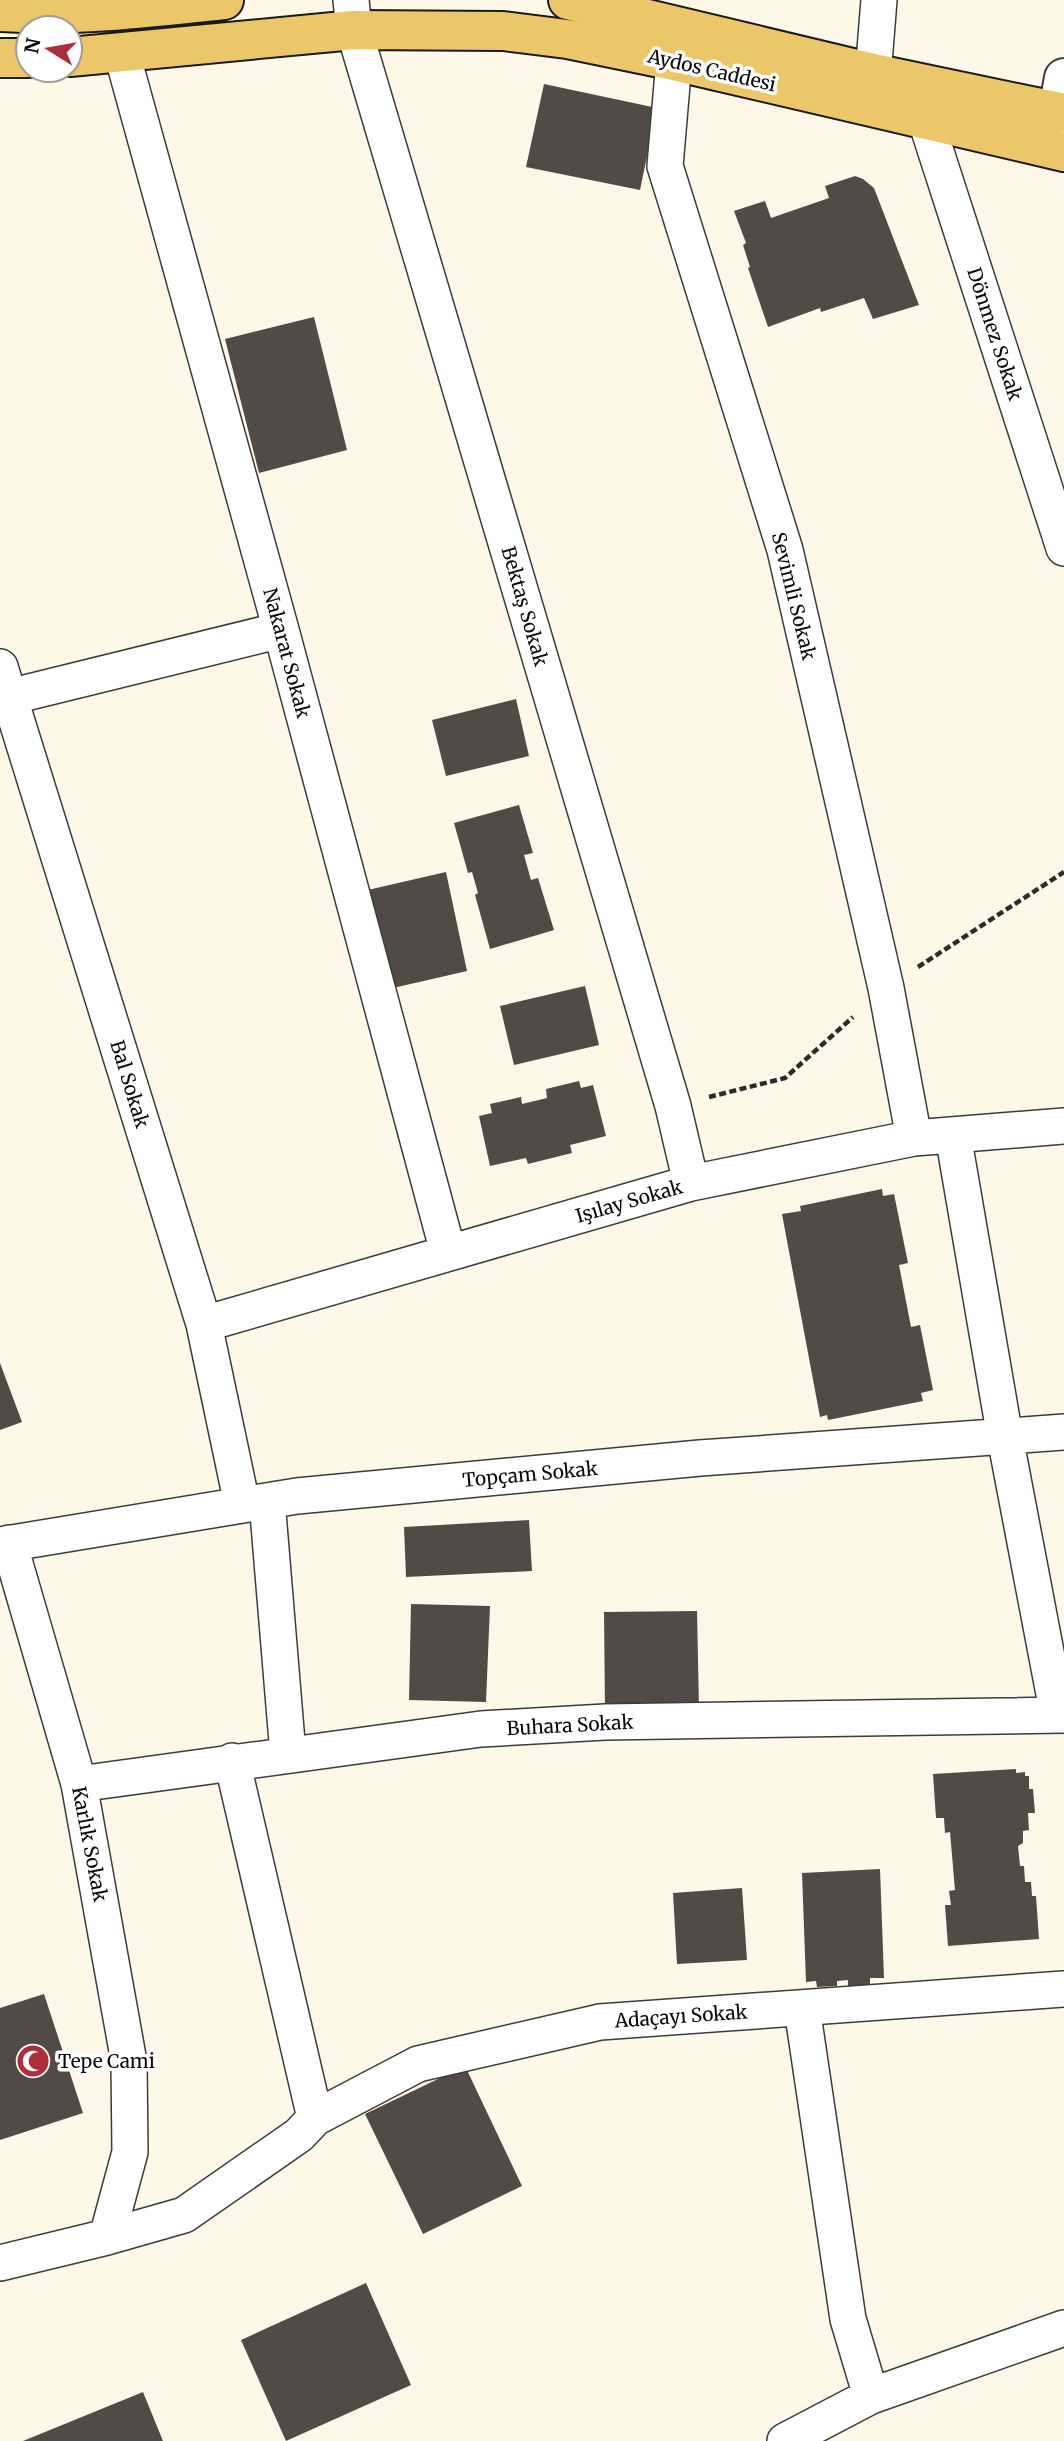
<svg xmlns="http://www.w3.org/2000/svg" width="1064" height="2441" viewBox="0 0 1064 2441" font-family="Merriweather,serif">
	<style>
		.building { fill: #514a47 }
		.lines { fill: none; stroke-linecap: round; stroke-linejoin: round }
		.minor-casing { stroke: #3c3c3c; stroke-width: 38 }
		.tertiary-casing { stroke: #3c3c3c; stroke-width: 42 }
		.primary-casing { stroke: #1a1a1a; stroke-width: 42 }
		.path { stroke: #2b2b2b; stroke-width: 4.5; stroke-dasharray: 7 3.5; stroke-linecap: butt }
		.minor { stroke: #fff; stroke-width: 35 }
		.tertiary { stroke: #fff; stroke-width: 38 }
		.primary { stroke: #ecc769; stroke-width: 38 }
		.labels { text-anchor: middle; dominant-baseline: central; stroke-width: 7; stroke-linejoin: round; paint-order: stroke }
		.street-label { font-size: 19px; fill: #090909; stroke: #fff }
		.poi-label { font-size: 19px; fill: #090909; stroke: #fff; text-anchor: start }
	</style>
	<rect width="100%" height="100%" fill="#fdf8e8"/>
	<path class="building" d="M544 84 657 108 640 190 526 167Z
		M855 176 863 179 874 188 919 305 873 319 864 298 821 312 820 308 768 327 748 268 750 267 743 245 746 243 734 211 765 201 771 218 829 198 825 186Z
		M314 317 347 450 259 473 225 339Z
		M516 699 529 756 446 776 432 720Z
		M519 805 533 853 524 855 531 880 538 878 554 930 490 949 475 895 478 893 472 872 468 873 454 823Z
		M446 872 467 971 380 991 359 892Z
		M585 986 599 1045 514 1065 500 1006Z
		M579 1081 581 1088 593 1085 606 1136 570 1145 572 1153 528 1164 526 1158 490 1166 479 1116 492 1113 490 1104 521 1097 522 1104 547 1098 546 1089Z
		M882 1189 883 1196 894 1194 908 1263 899 1265 911 1327 920 1325 933 1390 921 1393 923 1401 828 1420 827 1415 820 1417 782 1214 801 1211 800 1206Z
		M0 1363 22 1422 0 1430Z
		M529 1520 532 1571 406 1577 404 1527Z
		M411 1604 490 1606 486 1702 409 1700Z
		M697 1611 699 1709 605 1710 604 1612Z
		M1016 1769V1773L1025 1772V1776H1029V1789H1033L1035 1813H1028L1029 1830 1023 1831V1843L1018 1846 1020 1866H1024L1025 1882H1031L1032 1896H1036L1039 1939 948 1946 945 1905H951L949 1891 955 1890 950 1832 945 1833 944 1818H936L933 1774Z
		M880 1869 884 1978H870V1986L848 1987V1980L837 1981V1986L817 1987 816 1981 806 1982 802 1873Z
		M742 1888 747 1960 677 1964 673 1893Z
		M44 1994 83 2113 0 2140V2008Z
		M465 2066 522 2186 423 2234 365 2114Z
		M366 2283 411 2385 286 2441 241 2340Z
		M143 2392 163 2441H23Z"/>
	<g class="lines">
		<defs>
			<path id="minor" d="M351 0 354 30 673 1106 691 1183
				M122 54 281 630 448 1252
				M674 61 665 166 785 550 886 988 914 1138
				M871 100 879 0
				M926 121 1064 548
				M0 667 204 1324 242 1504
				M9 697 281 630
				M953 1135 1005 1437 1058 1715
				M204 1324 691 1183 914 1138 1064 1126
				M267 1501 288 1754
				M0 1545 297 1496 700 1458 1064 1432
				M79 1784 481 1729 605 1722 1064 1715
				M315 2118 418 2064 600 2022 1064 1989
				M107 2237 184 2215 299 2135 315 2118 232 1761
				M0 2263 107 2237 130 2152 129 2062 79 1784 9 1543
				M871 2396 1064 2328
				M785 2441 871 2396 848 2319 802 2008"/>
			<path id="tertiary" d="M1052 143 1064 78"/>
			<path id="primary" d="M568 0 873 73 1064 113
				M0 12C74 17 150 8 224 0
				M70 57 354 30 503 31 567 39 674 61 1064 152
				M0 58H28"/>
		</defs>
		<use href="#minor" class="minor-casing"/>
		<use href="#tertiary" class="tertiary-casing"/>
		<use href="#primary" class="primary-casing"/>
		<path class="path" d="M918 967 1064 872
			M709 1097 785 1078 853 1017"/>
		<use href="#minor" class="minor"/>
		<use href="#tertiary" class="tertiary"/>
		<use href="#primary" class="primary"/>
	</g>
	<defs>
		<symbol id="mosque-disc" viewBox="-11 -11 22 22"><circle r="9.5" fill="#ac2f3b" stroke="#fff"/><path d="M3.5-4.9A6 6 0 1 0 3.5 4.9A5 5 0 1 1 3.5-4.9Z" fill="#fff"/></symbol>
	</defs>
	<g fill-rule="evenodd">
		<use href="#mosque-disc" x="14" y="2042" width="38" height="38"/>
	</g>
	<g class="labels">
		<g class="street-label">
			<text transform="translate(712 70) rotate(13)">Aydos Caddesi</text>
			<text transform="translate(995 334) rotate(72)">Dönmez Sokak</text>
			<text transform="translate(794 596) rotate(76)">Sevimli Sokak</text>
			<text transform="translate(525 606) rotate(74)">Bektaş Sokak</text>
			<text transform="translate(287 653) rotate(75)">Nakarat Sokak</text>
			<text transform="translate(130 1084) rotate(73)">Bal Sokak</text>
			<text transform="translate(629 1201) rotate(-16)">Işılay Sokak</text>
			<text transform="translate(530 1474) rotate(-5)">Topçam Sokak</text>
			<text transform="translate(570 1725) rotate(-3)">Buhara Sokak</text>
			<text transform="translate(90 1844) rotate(79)">Karlık Sokak</text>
			<text transform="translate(681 2016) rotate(-4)">Adaçayı Sokak</text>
		</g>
		<g class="poi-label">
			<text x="58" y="2061">Tepe Cami</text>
		</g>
	</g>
	<g transform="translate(49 49) rotate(281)"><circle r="33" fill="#ffffff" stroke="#9d9d9d" stroke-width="2"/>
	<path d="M0-5L12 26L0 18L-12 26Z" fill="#ac2f3b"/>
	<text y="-10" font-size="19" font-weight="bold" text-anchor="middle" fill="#090909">N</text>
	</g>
</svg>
